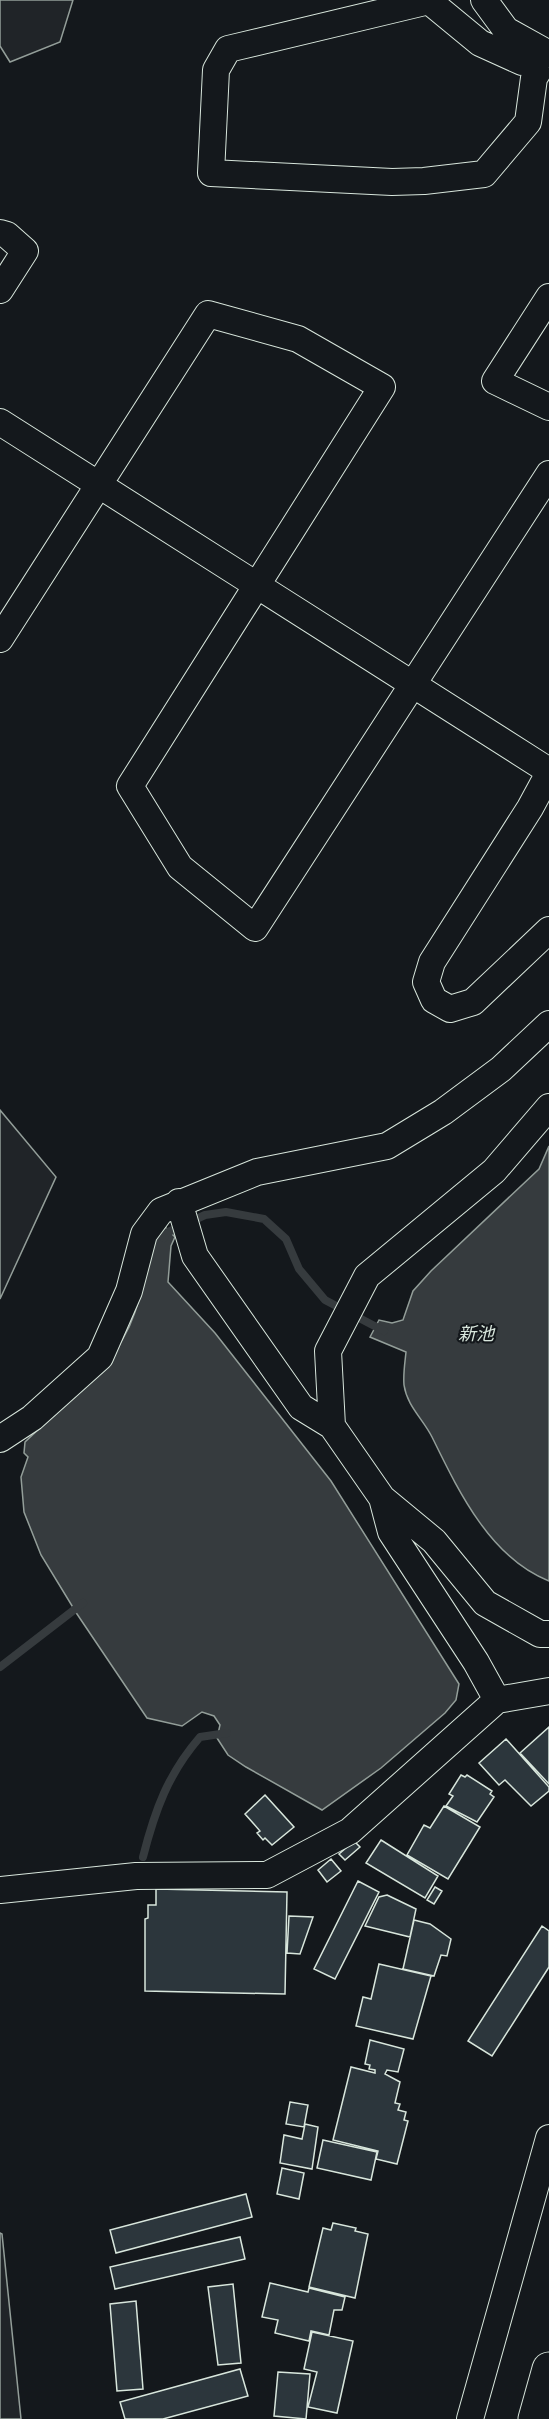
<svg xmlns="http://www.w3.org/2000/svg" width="549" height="2419" viewBox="0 0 549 2419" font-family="Quicksand,'Noto Sans JP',sans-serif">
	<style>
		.green { fill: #202428; stroke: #939e99; stroke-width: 1.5 }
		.water { fill: #363b3e; stroke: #939e99; stroke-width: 1.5 }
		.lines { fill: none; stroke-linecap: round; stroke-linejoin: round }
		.stream { stroke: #363b3e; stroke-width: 8 }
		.building { fill: #2c363c; stroke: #d8e6dc; stroke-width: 1.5 }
		.minor-casing { stroke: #d8e6dc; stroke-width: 28 }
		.motorway-casing { stroke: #d8e6dc; stroke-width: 35 }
		.minor { stroke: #14181c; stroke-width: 26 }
		.motorway { stroke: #14181c; stroke-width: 33 }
		.labels { text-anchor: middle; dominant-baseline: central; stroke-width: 4.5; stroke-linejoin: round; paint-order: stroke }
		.water-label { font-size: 18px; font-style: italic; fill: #d8e6dc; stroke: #14181c }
	</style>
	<rect width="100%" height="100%" fill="#14181c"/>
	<path class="green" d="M0 0H73L60 42 10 62 0 46Z
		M0 1110 56 1177 0 1299Z
		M0 2233 2 2234 21 2419H0Z"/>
	<path class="water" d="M549 1146V1581C490 1558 458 1490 432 1437 423 1419 407 1406 404 1385 403 1374 405 1362 406 1352L370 1337 379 1320 392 1323 403 1320 413 1291 431 1271 539 1169Z
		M161 1223 175 1237 171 1246 168 1282 215 1333 331 1481 459 1684 456 1700 445 1713 381 1768 322 1810 246 1767 228 1755 217 1738 220 1725 214 1716 202 1712 182 1726 147 1718 77 1614 41 1555 24 1512 21 1477 28 1457 24 1453 25 1442C64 1404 117 1367 135 1312 145 1283 149 1253 161 1223Z"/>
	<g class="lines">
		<path class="stream" d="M164 1238 166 1233 205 1215 226 1212 264 1219 286 1239 299 1269 325 1300 384 1331
			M0 1667 83 1603
			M143 1857C155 1810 168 1774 200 1737L227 1733"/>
	</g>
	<path class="building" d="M549 1727V1784L520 1753Z
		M506 1739 549 1787V1791L531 1806 505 1780 499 1785 479 1763Z
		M461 1775 465 1777 467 1775 492 1791 490 1794 494 1797 477 1822 446 1806 453 1796 449 1794Z
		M265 1795 294 1827 272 1845 265 1838 263 1840 257 1833 260 1831 245 1814Z
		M444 1806 480 1827 448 1879 407 1855 424 1825 430 1828Z
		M381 1840 438 1876 425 1898 366 1863Z
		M354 1841 360 1847 345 1860 339 1854Z
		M331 1859 341 1871 327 1882 318 1870Z
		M358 1881 379 1892 335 1979 314 1969Z
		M435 1887 442 1891 434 1904 427 1900Z
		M156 1889 287 1892 285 1994 145 1991V1919L148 1918V1905H156Z
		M387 1895 416 1909 410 1937 365 1926 379 1897Z
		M289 1916 313 1917 300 1954 287 1953Z
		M414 1920 430 1924 451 1939 447 1956 441 1955 434 1976 403 1969Z
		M542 1926 549 1931V1967L492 2056 468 2041Z
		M379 1964 431 1976 413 2039 356 2026 363 1997 371 1999Z
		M370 2040 404 2049 398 2072 387 2070 385 2074 400 2082 395 2103 400 2104 398 2110 406 2112 404 2120 408 2121 397 2164 376 2159 378 2151 333 2140 351 2067 375 2073V2070L369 2069 370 2065 365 2064Z
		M290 2102 308 2105 304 2127 286 2124Z
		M305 2124 318 2127 312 2169 280 2163 284 2135 302 2139Z
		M323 2140 377 2152 371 2180 317 2168Z
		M282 2168 304 2173 299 2199 277 2194Z
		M246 2194 252 2217 116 2253 110 2230Z
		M333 2223 356 2228 355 2231 368 2234 355 2298 309 2287 323 2228 331 2230Z
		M240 2237 245 2259 115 2289 110 2267Z
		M270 2283 308 2292 309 2288 345 2297 342 2310H334L329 2335 311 2331 309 2341 275 2333 278 2320 262 2317Z
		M233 2284 241 2363 218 2365 208 2287Z
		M136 2301 143 2389 117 2391 110 2304Z
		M312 2332 353 2341 337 2413 308 2407 317 2372 304 2369Z
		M240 2369 248 2396 163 2419H125L120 2402Z
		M278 2372 310 2374 306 2419 274 2416Z"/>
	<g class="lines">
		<defs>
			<path id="minor" d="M484 0 506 30 549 54
				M429 1 480 43 522 62 549 54 534 78 528 122 484 174 424 181 392 182 211 173 216 70 228 49Z
				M0 233 7 235 25 251 0 290
				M549 297 495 381 549 407
				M0 422 549 771
				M0 639 208 314 298 339 382 387 130 786 180 867 255 928 549 474
				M549 773 530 808 432 962 426 982 434 1000 450 1009 473 1002 549 930
				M549 1107 494 1171 367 1276 328 1351 332 1426 382 1498 434 1541 485 1603 540 1634H549
				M179 1202 195 1256 301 1407 332 1426
				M0 1439 32 1418 100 1357 129 1291 144 1234 161 1211 257 1172 387 1146 443 1112 501 1069 549 1024
				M382 1498 391 1532 476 1662 497 1700
				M0 1890 136 1876 267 1875 350 1831 497 1700 549 1691
				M470 2419 549 2138"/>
			<path id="motorway" d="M535 2419 549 2369"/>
		</defs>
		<use href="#minor" class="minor-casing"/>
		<use href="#motorway" class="motorway-casing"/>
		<use href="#minor" class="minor"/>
		<use href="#motorway" class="motorway"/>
	</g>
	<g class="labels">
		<g class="water-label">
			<text x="476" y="1333">新池</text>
		</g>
	</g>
</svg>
